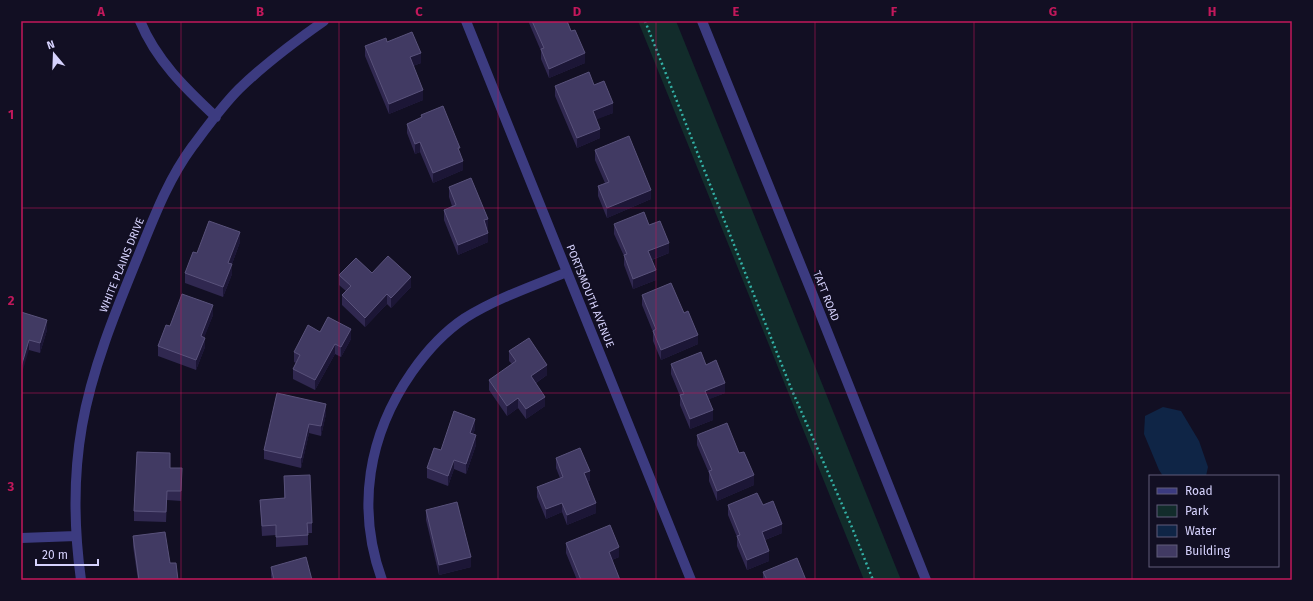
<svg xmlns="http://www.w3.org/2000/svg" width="1313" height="601" viewBox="0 0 1313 601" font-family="'Fira Sans',sans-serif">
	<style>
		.green { fill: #122c2b }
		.water { fill: #0f2546 }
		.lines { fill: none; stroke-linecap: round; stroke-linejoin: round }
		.path { stroke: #33b1a6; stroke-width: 2.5; stroke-dasharray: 2 3; stroke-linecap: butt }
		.minor { stroke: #3c3b80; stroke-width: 10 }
		.wall { fill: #302850 }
		.shaded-wall { fill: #1c1636 }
		.building { fill: #413a63; stroke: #59527b }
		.grid { fill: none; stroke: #c2185b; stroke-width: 1; stroke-opacity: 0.55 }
		.labels { text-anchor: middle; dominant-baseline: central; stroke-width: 4; stroke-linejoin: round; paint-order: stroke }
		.street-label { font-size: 11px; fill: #d6d2fd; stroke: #120f23 }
		.neatline { fill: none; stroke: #c2185b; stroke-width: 1.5 }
		.grid-label { font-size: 13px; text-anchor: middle; font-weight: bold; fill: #c2185b }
	</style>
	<rect width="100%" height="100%" fill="#120f23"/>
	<path class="green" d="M638 21H676L901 580H864Z"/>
	<path class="water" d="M1163 407 1181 411 1199 441 1208 467 1206 476H1163L1159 470 1144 434 1145 416Z"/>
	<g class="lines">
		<path class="path" d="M645 21 791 388 851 525 873 580"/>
		<path class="minor" d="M140 21C156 60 185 88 216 117
			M466 21 691 580
			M702 21 812 293 926 580
			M21 538 76 536
			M81 580C74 529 73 477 82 426 92 369 115 313 137 259 153 220 167 181 192 147 207 127 222 106 239 89 265 64 294 42 324 21
			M382 580C356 508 368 435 412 372 426 352 444 332 465 318 497 298 533 286 567 272"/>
	</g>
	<path class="wall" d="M529 21H567L585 63 549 78 541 59V51L529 23Z
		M387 42 421 63 413 66 423 100 389 114 365 56V46Z
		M594 85 613 113 596 119 600 138 577 148 555 96V86Z
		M421 115 460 153 463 170 433 183 420 152 415 154 407 133V124L421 118Z
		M595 150 651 199 607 218 598 196V186L605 183 595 160Z
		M449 187 488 228 487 229 488 242 458 255 444 220V210L452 206 449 197Z
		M614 224 649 225 669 253 652 260 656 280 633 289 624 265V256L614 234Z
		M240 242 232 264V274L223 297 185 283V273Z
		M372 273 411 287 391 308 387 304 365 327 342 305V295L346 291 339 285V275Z
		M642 295 684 313 698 344 661 360 653 341V332L642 305Z
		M21 312 47 330 40 353 29 350Z
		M213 315 204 337 205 347 196 370 158 356V346L170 326Z
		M320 332 351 339 341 357 335 354 315 390 293 379V369L296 363 294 362V352Z
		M509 351 547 375 536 383 545 406 526 419 518 408 507 416 489 390V380L512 364 509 361Z
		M671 364 706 365 725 393 709 399 713 420 690 429 680 405V396L671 374Z
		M326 414 321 436 309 433 301 468 264 459V450Z
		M475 429 473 434 476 445 466 474 454 469 448 486 427 478V468L441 450Z
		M697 435 739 453 754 485 717 501 709 481V473L697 445Z
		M556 458 590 481H588L596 513 567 525 562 512 546 519 537 497V487L560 478 556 468Z
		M170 468 182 478 181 501 167 500 166 522 134 521V511Z
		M284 476 312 523V533H308V545L276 547V535L262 536 260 500 284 498Z
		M728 505H763L782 533 765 540 769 561 747 570 737 546V537L728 515Z
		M426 510 471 567 439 575 426 520Z
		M133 536 170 563 178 580H138L133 546Z
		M566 543 619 557 612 560 620 580H577L566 553Z
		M271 567 312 580H272L271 576Z
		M763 572 806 580H763Z"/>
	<path class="shaded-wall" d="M421 53V63L410 67V57Z
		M585 53V63L549 78V69Z
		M423 90V100L389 114V104Z
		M613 103V113L593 121V111Z
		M600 129V138L577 148V138Z
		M420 142V152L415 154V144Z
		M463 161V170L433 183V173Z
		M651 190V199L607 218V208Z
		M488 219V228L484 230V220Z
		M240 232V242L232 264V274L223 297V287L228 263Z
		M488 233V242L458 255V245Z
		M669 243V253L648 261V251Z
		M656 270V280L633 289V279Z
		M411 277V287L391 308V298Z
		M387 294V304L365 327V318Z
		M213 305V315L201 346V336Z
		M47 320V330L40 353V343Z
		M351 329V339L341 357V347Z
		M698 335V344L661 360V350Z
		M205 338V347L196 370V360Z
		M29 340V350L21 376V367Z
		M335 344V354L315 390V380Z
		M547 365V375L531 386V376Z
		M725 383V393L705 401V391Z
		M545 397V406L526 419V409Z
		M518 398V408L507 416V406Z
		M326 404V414L321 436V426Z
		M713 410V420L690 429V419Z
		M475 419V429L470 443V433Z
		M309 424V433L301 468V458Z
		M476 435V445L466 474V464Z
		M454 460V469L448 486V476Z
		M590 471V481L584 483V473Z
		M754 475V485L717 501V491Z
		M562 503V512L546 519V509Z
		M596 503V513L567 525V515Z
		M782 524V533L762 541V532Z
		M619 547V557L609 561V552Z
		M769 551V561L747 570V560Z
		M471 557V567L439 575V565Z"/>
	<path class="building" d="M532 21H567L571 31 575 30 585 53 549 69 541 49 544 48Z
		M412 32 421 53 410 57 423 90 389 104 365 46 386 38 387 42Z
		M589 72 594 85 604 81 613 103 593 111 600 129 577 138 555 86Z
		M443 106 460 148H458L463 161 433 173 420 142 415 144 407 124 422 117 421 115Z
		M629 136 651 190 607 208 598 186 609 182 595 150Z
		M471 178 488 219 484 220 488 233 458 245 444 210 456 205 449 187Z
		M644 212 649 225 660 221 669 243 648 251 656 270 633 279 624 255 627 254 614 224Z
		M209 221 240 232 228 263 232 264 223 287 185 273 193 252 197 253Z
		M388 256 411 277 391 298 387 294 365 318 342 295 351 286 339 275 356 258 372 273Z
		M671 283 684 313 688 311 698 335 661 350 653 331 656 329 642 295Z
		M182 294 213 305 201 336 205 338 196 360 158 346 166 325 170 326Z
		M21 312 47 320 40 343 29 340 21 367Z
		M328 317 351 329 341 347 335 344 315 380 293 369 300 355 294 352 308 325 320 332Z
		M529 338 547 365 531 376 545 397 526 409 518 398 507 406 489 380 516 361 509 351Z
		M701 352 706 365 716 360 725 383 705 391 713 410 690 419 680 395 684 394 671 364Z
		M277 393 326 404 321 426 309 424 301 458 264 450Z
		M454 411 475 419 470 433 476 435 466 464 454 460 448 476 427 468 434 448 441 450Z
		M727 423 739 453 744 452 754 475 717 491 709 471 712 470 697 435Z
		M580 448 590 471 584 473 596 503 567 515 562 503 546 509 537 487 563 477 556 458Z
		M137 452 170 453V468H182L181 491H167L166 512 134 511Z
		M310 475 312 523H307L308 535 276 537V525L262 526 260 500 285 498 284 476Z
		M757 493 763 505 773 501 782 524 762 532 769 551 747 560 737 536 740 535 728 505Z
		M457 502 471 557 439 565 426 510Z
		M610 525 619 547 609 552 620 580H581L566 543Z
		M165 532 170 563H176L178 580H139L133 536Z
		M306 557 312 580H274L271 567Z
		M797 558 806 580H767L763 572Z"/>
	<path class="grid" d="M181 21V580M339 21V580M498 21V580M656 21V580M815 21V580M974 21V580M1132 21V580M21 208H1292M21 393H1292"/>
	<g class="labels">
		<g class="street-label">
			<text transform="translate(122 265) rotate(-68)">WHITE PLAINS DRIVE</text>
			<text transform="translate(590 296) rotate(68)">PORTSMOUTH AVENUE</text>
			<text transform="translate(826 296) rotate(68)">TAFT ROAD</text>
		</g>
	</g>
	<rect width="1313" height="601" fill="none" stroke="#120f23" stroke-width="44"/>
	<rect x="1149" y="475" width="130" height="92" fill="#120f23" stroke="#605d7a"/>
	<rect x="1157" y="488" width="20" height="6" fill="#3c3b80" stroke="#605d7a"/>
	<text x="1185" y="495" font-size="12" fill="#d6d2fd">Road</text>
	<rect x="1157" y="505" width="20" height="12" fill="#122c2b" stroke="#605d7a"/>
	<text x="1185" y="515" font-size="12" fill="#d6d2fd">Park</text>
	<rect x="1157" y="525" width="20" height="12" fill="#0f2546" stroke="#605d7a"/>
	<text x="1185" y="535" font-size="12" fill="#d6d2fd">Water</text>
	<rect x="1157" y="545" width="20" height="12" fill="#413a63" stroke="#605d7a"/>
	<text x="1185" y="555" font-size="12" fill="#d6d2fd">Building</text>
	<g transform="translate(54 54) rotate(341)" stroke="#120f23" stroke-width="3" paint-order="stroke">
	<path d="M0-3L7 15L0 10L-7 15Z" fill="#d6d2fd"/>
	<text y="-6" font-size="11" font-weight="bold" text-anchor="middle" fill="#d6d2fd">N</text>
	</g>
	<path d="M36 559v6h62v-6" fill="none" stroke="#d6d2fd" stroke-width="2"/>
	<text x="42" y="559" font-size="12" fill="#d6d2fd" stroke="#120f23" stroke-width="3" paint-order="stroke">20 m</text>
	<rect x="22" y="22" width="1269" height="557" class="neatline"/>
	<g class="grid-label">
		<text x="101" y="16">A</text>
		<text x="260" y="16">B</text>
		<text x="419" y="16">C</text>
		<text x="577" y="16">D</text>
		<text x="736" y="16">E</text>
		<text x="894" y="16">F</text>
		<text x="1053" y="16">G</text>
		<text x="1212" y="16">H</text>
		<text x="11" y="119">1</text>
		<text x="11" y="305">2</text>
		<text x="11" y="491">3</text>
	</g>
</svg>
